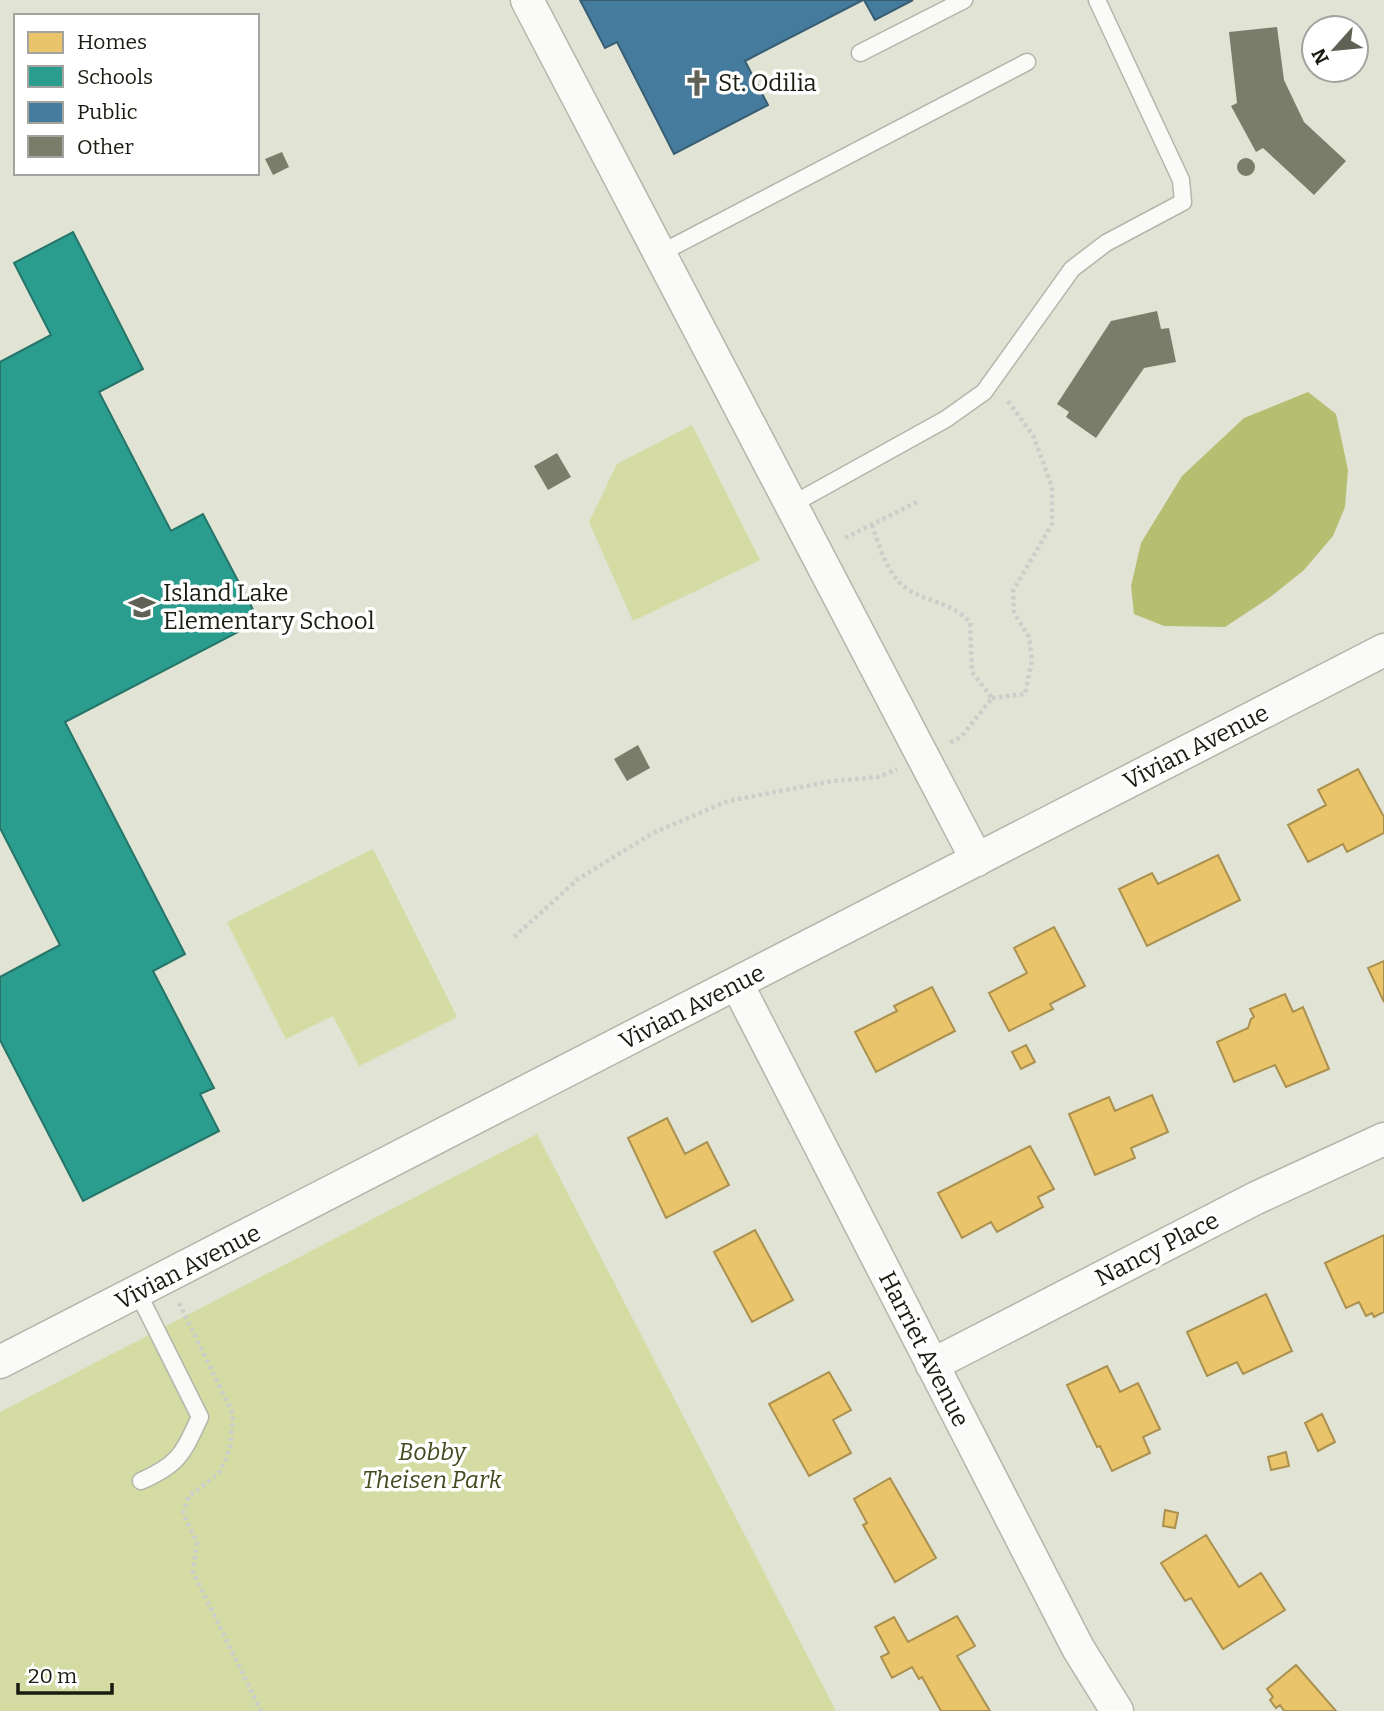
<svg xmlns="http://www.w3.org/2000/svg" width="1384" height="1711" viewBox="0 0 1384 1711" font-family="Bitter,serif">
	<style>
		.green { fill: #d4dba3 }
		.water { fill: #b6be71 }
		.homes { fill: #e9c46a; stroke: #ab914f; stroke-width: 2 }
		.schools { fill: #2a9d8f; stroke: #257669; stroke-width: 2 }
		.public { fill: #457b9d; stroke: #385e73; stroke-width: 2 }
		.building { fill: #7b7d6b }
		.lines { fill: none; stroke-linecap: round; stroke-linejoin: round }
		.lane-casing { stroke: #b4b6aa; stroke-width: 19 }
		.street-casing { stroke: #b4b6aa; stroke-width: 35 }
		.path { stroke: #cdceca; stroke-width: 4.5; stroke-dasharray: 3.5 3.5; stroke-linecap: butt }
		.lane { stroke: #fafbf9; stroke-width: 16 }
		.street { stroke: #fafbf9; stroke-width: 32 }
		.labels { text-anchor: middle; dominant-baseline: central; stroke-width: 7; stroke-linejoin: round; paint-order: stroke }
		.poi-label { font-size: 24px; fill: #1a1b11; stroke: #fff; text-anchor: start }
		.street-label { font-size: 24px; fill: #1a1b11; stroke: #fff }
		.park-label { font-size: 24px; font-style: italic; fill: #45491f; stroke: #fff }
	</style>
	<rect width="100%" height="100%" fill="#e1e3d4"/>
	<path class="green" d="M692 425 760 560 633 621 589 522 617 464Z
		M373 849 457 1017 359 1066 333 1016 286 1039 227 922Z
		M537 1134 836 1711H0V1412Z"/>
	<path class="water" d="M1308 392 1336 414 1348 470 1345 507 1333 536 1304 570 1269 598 1225 627 1164 626 1134 614 1131 586 1141 543 1182 476 1244 418Z"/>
	<path class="homes" d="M1358 769 1384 817V833L1347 852 1343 844 1308 862 1288 825 1326 805 1318 790Z
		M1218 855 1240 900 1147 946 1119 889 1152 873 1158 884Z
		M1054 927 1085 986 1050 1004 1053 1009 1009 1031 989 993 1027 973 1014 948Z
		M1384 961V1002L1368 968Z
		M932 987 955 1031 876 1072 855 1032 897 1011 894 1006Z
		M1285 994 1293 1012 1303 1007 1329 1069 1286 1087 1275 1065 1234 1082 1217 1042 1248 1028 1251 1019 1254 1017 1250 1009Z
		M1026 1045 1035 1062 1021 1069 1012 1052Z
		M1152 1095 1168 1132 1131 1148 1135 1158 1095 1175 1069 1114 1109 1097 1115 1111Z
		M667 1118 685 1154 707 1142 729 1185 666 1218 628 1138Z
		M1030 1146 1054 1189 1038 1197 1043 1207 997 1232 991 1222 962 1238 938 1193Z
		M755 1230 793 1300 752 1322 714 1252Z
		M1384 1235V1312L1374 1317 1372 1313 1366 1316 1359 1302 1346 1308 1325 1263Z
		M1266 1294 1292 1351 1243 1374 1237 1362 1207 1376 1187 1332Z
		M1107 1366 1120 1392 1138 1383 1160 1429 1143 1437 1150 1453 1112 1471 1100 1446 1097 1447 1067 1385Z
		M829 1372 851 1410 833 1420 851 1453 809 1476 769 1404Z
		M1322 1414 1335 1442 1318 1451 1305 1423Z
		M1286 1452 1289 1466 1271 1470 1268 1457Z
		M890 1478 936 1558 895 1582 863 1525 867 1523 854 1499Z
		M1165 1510 1178 1513 1175 1528 1163 1526Z
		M1206 1535 1239 1587 1261 1573 1285 1610 1223 1649 1191 1598 1185 1601 1161 1563Z
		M957 1616 975 1646 957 1656 990 1711H941L922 1677 919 1679 912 1667 892 1678 881 1657 889 1653 875 1627 894 1617 908 1642Z
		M1296 1665 1336 1711H1284L1280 1705 1276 1708 1270 1700 1273 1697 1267 1689Z"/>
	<path class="schools" d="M73 232 143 369 99 392 171 531 203 514 259 621 65 722 185 954 153 971 214 1088 200 1094 219 1131 83 1201 0 1040V977L60 945 0 828V362L51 335 14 263Z"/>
	<path class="public" d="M580 0H863L745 61 768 105 674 154 617 42 605 48Z
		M864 0H913L875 20Z"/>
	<path class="building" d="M1277 27 1284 80 1304 122 1346 161 1314 195 1263 148 1256 152 1231 106 1237 103 1229 32Z
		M282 152 289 167 273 175 265 159Z
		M1237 167a9 9 0 1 1 18 0a9 9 0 1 1-18 0Z
		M1157 311 1161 329 1169 328 1176 362 1144 368 1096 438 1066 417 1069 412 1057 404 1111 321Z
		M557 453 571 477 548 490 534 466Z
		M638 745 650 768 627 781 614 759Z"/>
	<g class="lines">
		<defs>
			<path id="lane" d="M860 53 964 0
				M659 254 1027 62
				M791 505 946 419 984 392 1072 269 1106 243 1183 202 1181 180 1097 0
				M138 1293 200 1417C183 1453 180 1464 141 1481"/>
			<path id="street" d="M527 0 977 860
				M737 984 1078 1648 1117 1711
				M0 1362 1384 650
				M932 1365 1256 1198 1384 1139"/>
		</defs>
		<use href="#lane" class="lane-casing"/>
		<use href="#street" class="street-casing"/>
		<path class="path" d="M872 525C879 545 887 575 906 588 927 603 948 600 970 622L972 672 992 698 961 737 949 743
			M845 538 917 502
			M992 698 1025 694 1032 660 1029 637 1014 613 1013 591 1052 524V487L1033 435 1007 400
			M514 937 578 879 653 833 728 801 833 781 879 777 897 769
			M179 1303 233 1414 230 1449 219 1473 189 1496 183 1512 197 1543 193 1572 261 1711"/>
		<use href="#lane" class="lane"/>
		<use href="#street" class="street"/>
	</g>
	<defs>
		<symbol id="church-bare" viewBox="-9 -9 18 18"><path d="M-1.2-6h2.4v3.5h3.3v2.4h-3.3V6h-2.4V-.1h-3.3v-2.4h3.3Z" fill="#606155" stroke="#fff" stroke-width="2.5" paint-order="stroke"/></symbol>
		<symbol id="school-bare" viewBox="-9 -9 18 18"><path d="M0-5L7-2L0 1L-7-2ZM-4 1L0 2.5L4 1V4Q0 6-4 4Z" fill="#606155" stroke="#fff" stroke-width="2.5" paint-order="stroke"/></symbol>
	</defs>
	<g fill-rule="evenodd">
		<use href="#church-bare" x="678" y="64" width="38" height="38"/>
		<use href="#school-bare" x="123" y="588" width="38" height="38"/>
	</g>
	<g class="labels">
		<g class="poi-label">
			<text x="718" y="83">St. Odilia</text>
			<text x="163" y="593">Island Lake<tspan x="163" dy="28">Elementary School</tspan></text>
		</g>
		<g class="street-label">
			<text transform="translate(1196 747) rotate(-27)">Vivian Avenue</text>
			<text transform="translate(692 1007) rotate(-27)">Vivian Avenue</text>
			<text transform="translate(1157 1249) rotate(-27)">Nancy Place</text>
			<text transform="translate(188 1267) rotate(-27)">Vivian Avenue</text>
			<text transform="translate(924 1349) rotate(63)">Harriet Avenue</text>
		</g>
		<g class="park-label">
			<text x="432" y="1452">Bobby<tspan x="432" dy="28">Theisen Park</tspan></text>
		</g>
	</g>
	<rect x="14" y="14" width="245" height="161" fill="#ffffff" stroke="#a3a4a0" stroke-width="2"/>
	<rect x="28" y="32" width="35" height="21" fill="#e9c46a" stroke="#a3a4a0" stroke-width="2"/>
	<text x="77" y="49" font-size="21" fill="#1a1b11">Homes</text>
	<rect x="28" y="66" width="35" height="21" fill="#2a9d8f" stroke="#a3a4a0" stroke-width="2"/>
	<text x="77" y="84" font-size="21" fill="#1a1b11">Schools</text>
	<rect x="28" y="102" width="35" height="21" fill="#457b9d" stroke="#a3a4a0" stroke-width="2"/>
	<text x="77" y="119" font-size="21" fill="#1a1b11">Public</text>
	<rect x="28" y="136" width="35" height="21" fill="#7b7d6b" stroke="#a3a4a0" stroke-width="2"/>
	<text x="77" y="154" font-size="21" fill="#1a1b11">Other</text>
	<g transform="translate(1335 49) rotate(243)"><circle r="33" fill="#ffffff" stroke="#a3a4a0" stroke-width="2"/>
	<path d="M0-5L12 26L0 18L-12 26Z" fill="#606155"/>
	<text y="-10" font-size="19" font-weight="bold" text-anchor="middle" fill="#1a1b11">N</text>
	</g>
	<path d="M18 1683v10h94v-10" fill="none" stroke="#1a1b11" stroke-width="3.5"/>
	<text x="28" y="1683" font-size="21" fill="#1a1b11" stroke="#ffffff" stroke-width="5" paint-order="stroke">20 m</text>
</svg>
